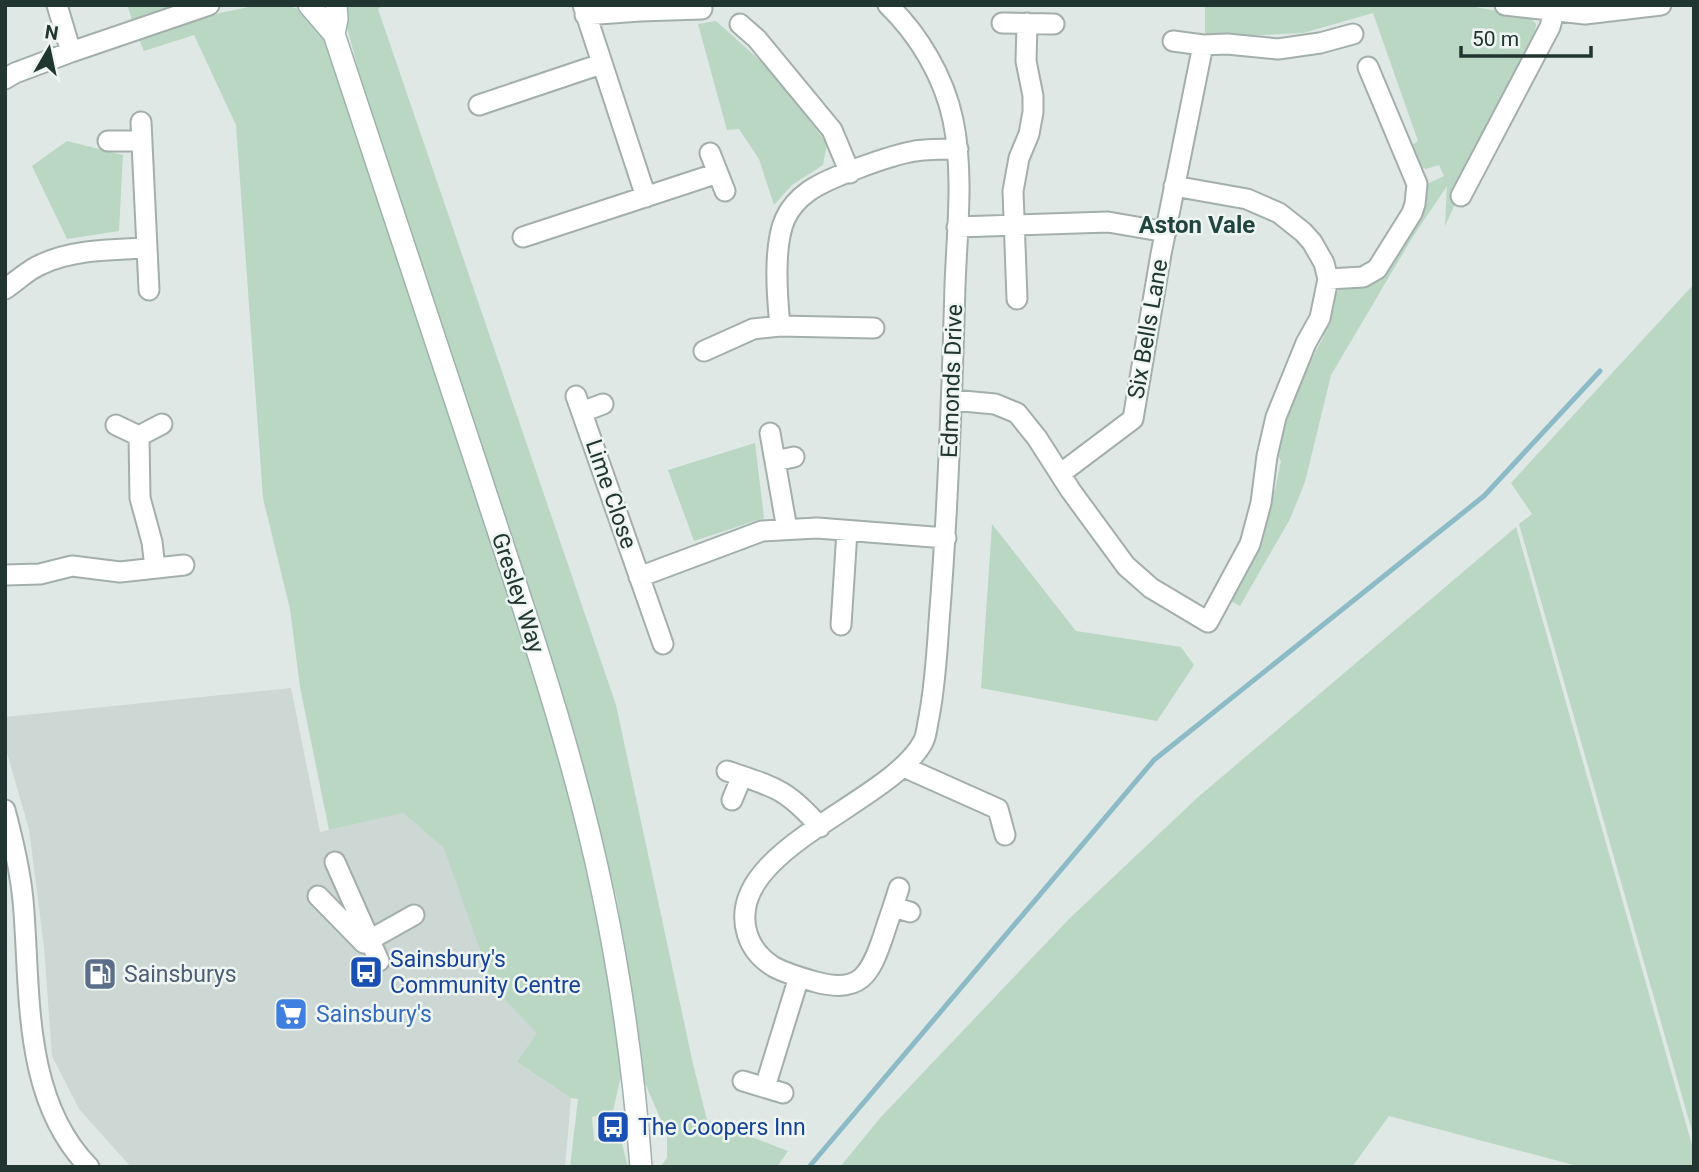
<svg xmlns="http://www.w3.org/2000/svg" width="1699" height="1172" viewBox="0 0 1699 1172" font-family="Roboto,sans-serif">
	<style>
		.built { fill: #cdd7d3 }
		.green { fill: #bad7c3 }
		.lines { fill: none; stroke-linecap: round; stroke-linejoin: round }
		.stream { stroke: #8cbbc7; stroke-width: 5 }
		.street-casing { stroke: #a3afab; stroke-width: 23 }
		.secondary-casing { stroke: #9fb2ac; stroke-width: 24 }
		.street { stroke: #fff; stroke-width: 19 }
		.secondary { stroke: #fff; stroke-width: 21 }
		.labels { text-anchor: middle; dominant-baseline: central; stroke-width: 5; stroke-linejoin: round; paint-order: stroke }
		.street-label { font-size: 23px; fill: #223631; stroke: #eef5f2 }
		.transit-label { font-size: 23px; fill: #164399; stroke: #eef5f2; text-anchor: start }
		.service-label { font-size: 23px; fill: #4e5e75; stroke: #eef5f2; text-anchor: start }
		.shop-label { font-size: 23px; fill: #366cbe; stroke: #eef5f2; text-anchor: start }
		.neighbourhood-label { font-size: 24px; font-weight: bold; fill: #21453e; stroke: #eef5f2 }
	</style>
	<rect width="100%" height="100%" fill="#dfe8e4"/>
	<path class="built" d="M291 688 320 832 403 813 445 848 494 989 538 1033 517 1062 571 1098 565 1167H131L79 1109 52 1056 44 947 29 829 5 746V717Z"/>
	<path class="green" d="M127 5H184L133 23Z
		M258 5C303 5 305 7 328 45L519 621 567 785 607 968 622 1071 613 1111 592 1117 594 1141 621 1140 628 1167H570L578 1099 571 1098 517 1062 537 1033 494 989 444 848 403 813 329 830 300 687 290 609 263 498 236 125 194 35 144 51 139 39 220 13Z
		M345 5H383L378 9 616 705 693 1064 707 1120 788 1151 777 1167H660L667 1158V1134L641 1074 634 1006 617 900 579 750 551 657 361 80 347 27Z
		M1301 5H1464L1530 17 1536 24 1535 32 1445 226 1447 186 1412 238 1331 375 1305 482 1290 519 1240 606 1229 600 1269 496 1275 490 1281 461 1276 453 1285 413 1302 368 1309 364 1324 336 1321 329C1330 303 1328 287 1358 285L1427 184 1444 176 1439 165 1426 169 1416 165 1408 148 1418 141 1373 13 1303 33 1239 36 1205 34V7Z
		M716 21 773 72 827 144 823 165 792 185 774 205 759 159 739 129 727 130 698 24Z
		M67 141 123 155 119 231 67 239 32 166Z
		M1694 284V1138L1519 524 1532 514 1511 483Z
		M755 443 764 518 694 541 668 470Z
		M992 524 1076 631 1181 647 1194 665 1157 721 981 688Z
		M1516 527 1694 1152V1167H1581L1389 1116 1352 1167H840L881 1117 1069 919 1197 798Z"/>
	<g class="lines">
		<path class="stream" d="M809 1167 1154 760 1484 496 1600 371"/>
		<defs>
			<path id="street" d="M57 5 71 52
				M583 5 646 197
				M888 5C919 35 944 77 953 120 964 173 957 231 955 285 952 398 948 510 939 622 937 654 935 686 929 717 927 725 927 735 923 742 890 804 723 850 747 933 751 947 761 959 774 967 787 974 802 978 816 982 860 994 870 975 883 937 888 921 894 905 899 888
				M1505 5 1585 14 1661 5
				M585 15 640 11 702 9
				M1002 23 1054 24
				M740 24 757 39 832 130 850 173
				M1173 41 1203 45 1227 44 1278 49 1320 43 1353 34
				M5 79 15 73 71 52 209 5
				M479 105 601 64
				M141 122 149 290
				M108 141H142
				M710 153 725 191
				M1461 196 1550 27 1554 12
				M957 227 1108 222 1166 232
				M523 237 718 173
				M1328 279 1363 277 1377 269 1412 213 1415 204 1417 184 1368 67
				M5 289C17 281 29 269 42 264 75 249 112 250 147 248
				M1017 299 1013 191 1019 158 1029 134 1033 112V96L1026 61 1027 23
				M780 326C777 296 773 246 785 219 790 208 799 198 809 191 829 177 891 155 915 151 929 149 943 149 958 149
				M704 351 753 329 780 326 874 328
				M576 396 663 644
				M952 400 995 404 1017 413 1037 438 1071 491 1126 566 1151 588 1208 622 1250 544 1261 503 1267 456 1276 417 1306 343 1320 318 1328 279 1324 263 1312 242 1303 232 1279 213 1247 199 1174 186
				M582 412 603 404
				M116 425 139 436
				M770 433 787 529
				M775 461 794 457
				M1060 474 1133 419 1161 254 1203 45
				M155 568 152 542 140 498 139 436 162 424
				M5 575 40 574 72 566 120 572 184 565
				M639 577 762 531 817 528 946 538
				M841 625 847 531
				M904 767 998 809 1005 835
				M727 771C774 787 786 788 820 827
				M732 800 742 776
				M5 810C13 840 20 870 23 900 31 988 21 1098 89 1167
				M335 862 379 961
				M318 896 364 943 414 915
				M893 907 910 912
				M743 1081 783 1093
				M765 1087 799 977"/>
			<path id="secondary" d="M309 5 334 34C382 178 429 322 477 466 510 568 545 668 573 771 609 900 631 1033 641 1167
				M334 34 337 19 336 5"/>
		</defs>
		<use href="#street" class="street-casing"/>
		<use href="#secondary" class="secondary-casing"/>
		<use href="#street" class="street"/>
		<use href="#secondary" class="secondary"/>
	</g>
	<defs>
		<symbol id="bus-square" viewBox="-11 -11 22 22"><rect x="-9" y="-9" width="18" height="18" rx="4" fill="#1a4fb4" stroke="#eef5f2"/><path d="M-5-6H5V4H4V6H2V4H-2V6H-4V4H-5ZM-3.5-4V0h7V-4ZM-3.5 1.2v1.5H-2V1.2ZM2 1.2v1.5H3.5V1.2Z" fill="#fff"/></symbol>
		<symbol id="fuel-square" viewBox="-11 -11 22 22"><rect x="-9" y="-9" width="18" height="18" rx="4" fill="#5c6f8a" stroke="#eef5f2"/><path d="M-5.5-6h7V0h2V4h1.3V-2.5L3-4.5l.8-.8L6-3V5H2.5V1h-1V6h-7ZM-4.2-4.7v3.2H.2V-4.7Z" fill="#fff"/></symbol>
		<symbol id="supermarket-square" viewBox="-11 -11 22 22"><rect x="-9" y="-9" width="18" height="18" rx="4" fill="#3f7fe0" stroke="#eef5f2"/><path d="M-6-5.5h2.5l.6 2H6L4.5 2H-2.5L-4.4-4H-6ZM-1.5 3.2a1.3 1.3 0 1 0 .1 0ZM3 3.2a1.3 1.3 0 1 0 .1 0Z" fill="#fff"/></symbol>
	</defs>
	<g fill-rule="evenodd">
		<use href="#bus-square" x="347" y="953" width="38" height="38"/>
		<use href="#fuel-square" x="81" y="955" width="38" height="38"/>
		<use href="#supermarket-square" x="272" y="995" width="38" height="38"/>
		<use href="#bus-square" x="594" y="1108" width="38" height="38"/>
	</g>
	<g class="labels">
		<g class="street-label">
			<text transform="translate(1148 329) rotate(-80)">Six Bells Lane</text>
			<text transform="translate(952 381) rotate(-88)">Edmonds Drive</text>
			<text transform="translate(611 494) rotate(71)">Lime Close</text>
			<text transform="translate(518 593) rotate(72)">Gresley Way</text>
		</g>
		<g class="transit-label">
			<text x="390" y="959">Sainsbury's<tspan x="390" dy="26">Community Centre</tspan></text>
			<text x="638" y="1127">The Coopers Inn</text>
		</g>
		<g class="service-label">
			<text x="124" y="974">Sainsburys</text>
		</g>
		<g class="shop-label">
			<text x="316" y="1014">Sainsbury's</text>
		</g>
		<g class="neighbourhood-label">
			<text x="1197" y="225">Aston Vale</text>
		</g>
	</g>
	<rect width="1699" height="1172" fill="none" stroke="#223631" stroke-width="14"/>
	<g transform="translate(49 49) rotate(9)" stroke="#eef5f2" stroke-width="5" paint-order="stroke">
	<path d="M0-5L12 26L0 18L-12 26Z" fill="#223631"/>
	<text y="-10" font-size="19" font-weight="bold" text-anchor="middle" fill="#223631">N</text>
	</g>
	<path d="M1461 46v10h130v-10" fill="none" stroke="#223631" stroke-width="3.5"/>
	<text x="1472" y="46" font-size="21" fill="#223631" stroke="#eef5f2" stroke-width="5" paint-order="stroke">50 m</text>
</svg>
